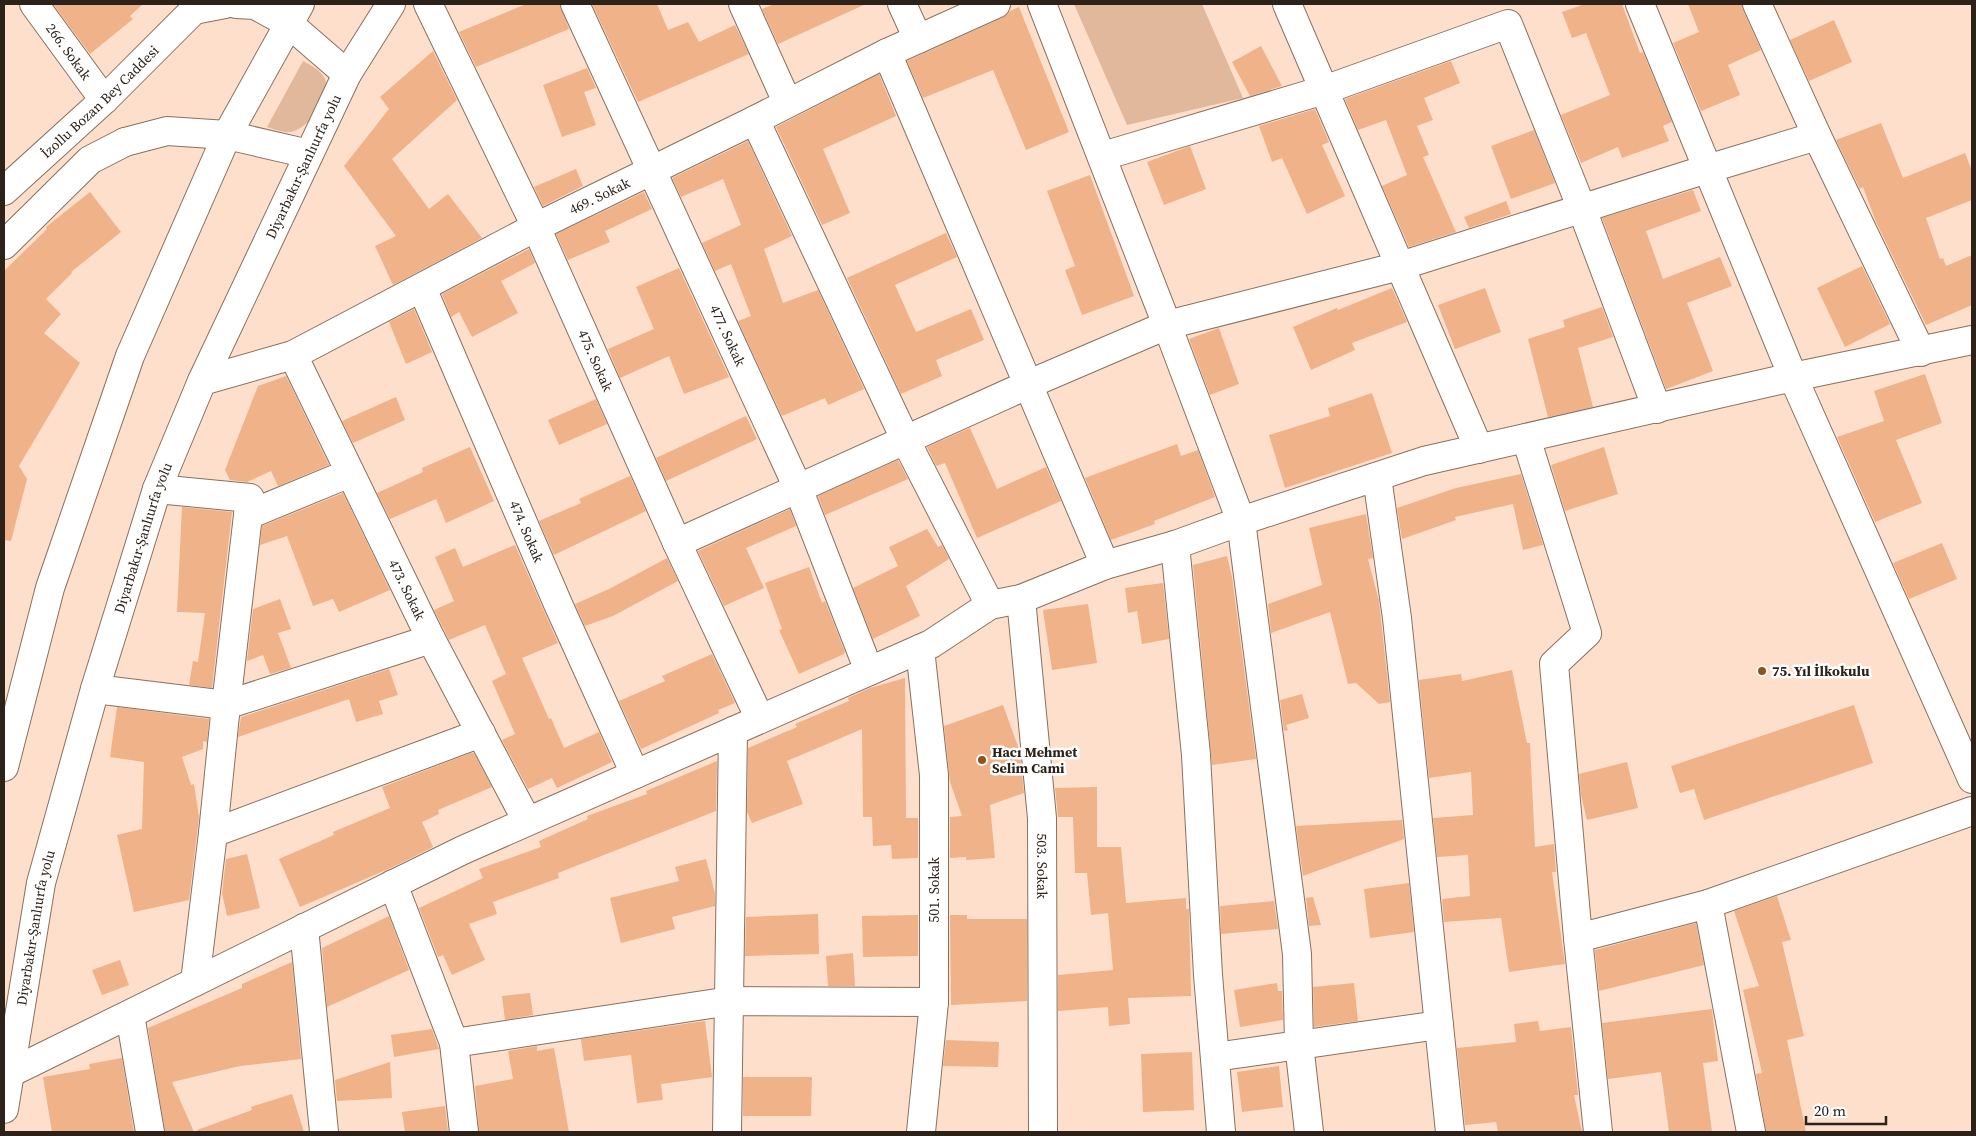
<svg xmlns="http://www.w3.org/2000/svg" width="1976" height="1136" viewBox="0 0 1976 1136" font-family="'Source Serif 4',serif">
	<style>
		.green { fill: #e2b89c }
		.building { fill: #efb289 }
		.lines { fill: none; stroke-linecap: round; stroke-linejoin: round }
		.minor-casing { stroke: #8b705e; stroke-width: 30 }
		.major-casing { stroke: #8b705e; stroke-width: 30 }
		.highway-casing { stroke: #8b705e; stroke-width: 30 }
		.minor { stroke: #fff; stroke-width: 28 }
		.major { stroke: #fff; stroke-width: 28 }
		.highway { stroke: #fff; stroke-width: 28 }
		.poi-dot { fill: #91511c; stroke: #fff; stroke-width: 2 }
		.labels { text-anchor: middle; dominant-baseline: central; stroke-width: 5; stroke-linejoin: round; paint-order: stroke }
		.street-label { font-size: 14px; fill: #2d221a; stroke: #fff }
		.poi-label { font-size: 14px; font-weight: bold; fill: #2d221a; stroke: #fff; text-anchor: start }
	</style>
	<rect width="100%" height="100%" fill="#fedfcb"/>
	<path class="green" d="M1074 4H1202L1243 98 1127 125Z
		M303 61C312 66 323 71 326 82 330 98 308 130 290 132 283 133 274 129 267 127Z"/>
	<path class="building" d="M53 4H143L130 16 133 19 90 54Z
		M526 4H560L569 29 476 67 459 32Z
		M592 4H657L668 30 688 22 699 42 735 25 749 54 638 102Z
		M774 4H866L778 44 762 9Z
		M1585 4H1622L1640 53 1643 52 1672 122 1663 126 1669 141 1622 158 1618 147 1581 163 1561 115 1610 95 1586 33 1572 38 1562 12Z
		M1688 4H1742L1743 10 1761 50 1728 65 1740 95 1701 111 1673 43 1699 32Z
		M1019 7 1069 132 1026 150 993 70 923 98 907 61 1002 18 1010 11Z
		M1834 20 1852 62 1809 81 1790 40Z
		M1261 46 1282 86 1250 96 1232 62Z
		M433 51 457 100 392 159 429 209 448 194 482 238 393 285 375 246 396 236 344 166 389 109 380 97Z
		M1451 61 1460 83 1424 98 1433 120 1417 126 1429 155 1423 157 1456 232 1409 247 1382 186 1407 175 1386 120 1358 130 1345 99Z
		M587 68 596 88 584 92 596 125 562 137 543 85Z
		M879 74 896 116 823 149 850 213 822 225 776 127Z
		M1315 109 1329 142 1322 145 1345 196 1307 214 1282 158 1272 162 1259 126Z
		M1881 123 1903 178 1965 153 1972 171V200L1926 218 1940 259 1943 258 1946 266 1972 255V305L1926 325 1876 222 1863 187 1860 189 1836 140Z
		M1534 130 1555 183 1511 199 1491 146Z
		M748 141 792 236 764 249 783 303 818 290 864 389 828 405 825 398 782 416 738 321 751 316 731 264 715 271 702 243 741 225 723 179 681 197 672 178Z
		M1190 146 1206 189 1164 205 1147 162Z
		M576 169 583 186 543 206 534 187Z
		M1090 175 1134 296 1082 315 1065 270 1075 266 1047 191Z
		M1693 190 1701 211 1646 231 1663 279 1720 257 1732 286 1687 303 1713 371 1666 389 1602 218Z
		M90 192 121 232 71 272 72 273 46 299 61 314 44 333 80 363 19 466 27 479 11 541 4 540V271L47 229 46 227Z
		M644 192 652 209 605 231 610 242 568 260 556 234Z
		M1506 201 1511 214 1469 228 1464 217Z
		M946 233 957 257 895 285 916 332 971 309 984 340 936 360 942 376 901 394 847 278Z
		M529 249 535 263 501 281 518 313 472 337 459 312 451 317 442 294Z
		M1862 266 1890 324 1845 347 1817 288Z
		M679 268 729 377 684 394 669 356 620 378 608 349 654 329 636 287Z
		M1392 288 1407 322 1352 343 1355 350 1311 370 1293 327 1337 308 1338 310Z
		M1485 288 1501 332 1455 349 1438 305Z
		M1602 307 1613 337 1578 348 1593 407 1548 417 1528 339 1565 327 1563 320Z
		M414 309 432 352 406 364 389 322Z
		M1219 328 1239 384 1210 395 1189 339Z
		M1925 374 1942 423 1896 440 1922 503 1875 522 1837 437 1884 421 1874 391Z
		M286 376 329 465 278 486 271 471 247 482 230 480 225 470 258 386Z
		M1372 393 1392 453 1285 488 1269 435 1330 416 1328 408Z
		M396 397 405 420 353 443 342 421Z
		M596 399 607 424 559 445 548 420Z
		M746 416 757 439 666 481 656 458Z
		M970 428 997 489 1046 467 1061 501 977 538 945 463 936 466 927 447Z
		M1177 444 1181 456 1198 450 1215 497 1154 521 1155 524 1111 540 1085 478Z
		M470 447 494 501 446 523 436 499 390 519 377 493 423 472 422 468Z
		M1604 447 1618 494 1565 511 1551 465Z
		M898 460 908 479 825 515 818 496Z
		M1521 474 1543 545 1523 550 1513 504 1455 517 1456 520 1402 539 1397 508 1456 488Z
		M630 476 646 511 554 555 539 521 581 503 579 499Z
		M343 493 390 590 339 612 333 599 313 606 287 536 260 545 262 526Z
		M182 507 232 512 212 688 189 685 193 661 198 662 205 613 177 612Z
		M790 509 796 526 746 548 764 588 724 606 698 551Z
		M1366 514 1373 558 1368 559 1379 601 1390 702 1379 704 1356 683 1348 684 1330 612 1271 633 1268 604 1322 585 1309 528Z
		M927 529 938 547 942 545 949 559 906 586 920 616 873 639 853 588 898 566 889 547Z
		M1942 543 1957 579 1909 599 1893 563Z
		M515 545 558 643 522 658 549 719 551 718 564 748 599 732 612 762 557 788 552 778 528 789 502 740 515 734 492 681 506 674 485 625 449 640 434 610 454 601 435 557 455 548 463 567Z
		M1227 556 1232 577 1256 759 1212 765 1193 565Z
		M667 558 678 581 613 616 585 626 575 604 609 589Z
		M809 567 822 603 825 601 845 652 844 654 799 674 779 630 782 629 765 583Z
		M1163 583 1169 639 1142 644 1137 611 1128 613 1125 588Z
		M280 599 291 629 278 633 291 668 270 674 263 655 247 661 253 609Z
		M1088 604 1097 663 1052 670 1043 610Z
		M712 654 735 703 718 710 719 713 641 749 619 701 665 681 662 676Z
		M389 669 398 695 379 701 383 714 356 722 349 699 238 737 241 717Z
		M1512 670 1527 743H1530L1535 847 1554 844 1556 872H1552L1565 964 1509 972 1501 918 1444 922 1442 899 1470 896 1468 855 1437 857 1433 818 1473 815 1471 772 1429 778 1419 680 1461 674 1462 681Z
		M905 678 906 818H918V858L892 859 891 845 873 846 872 817H863L862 729 787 761 803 804 752 823 747 812 748 748 797 727 795 724 849 701 848 698 870 688Z
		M1302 694 1309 718 1286 725 1288 730 1284 731 1280 700Z
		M1003 705 1020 752 1024 793 990 805 995 858 966 860V857L950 858V817L962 816 950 782 944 726Z
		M1854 705 1873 763 1704 820 1694 789 1680 793 1671 766Z
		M117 707 209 719 207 742 203 741V749L182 757 191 785 194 784 199 817 189 900 134 912 117 835 142 829 144 762 110 757Z
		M471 753H474L492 787 438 810 439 814 422 822 433 847 393 867 300 907 279 859 334 835 333 832 390 808 382 787Z
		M717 761 716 811 558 873 559 878 493 902 497 914 469 924 485 960 452 975 443 955 438 957 419 908 483 878 479 869 541 847 539 841 588 819 587 816 647 794 646 791Z
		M1627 762 1638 808 1587 820 1581 795 1579 774Z
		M1097 787V847H1121L1126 903 1186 898V909H1189L1191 996 1128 998 1130 1024 1109 1026 1108 1007 1058 1011V975L1113 970 1108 913 1091 915 1087 873H1075L1073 817H1058L1055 788Z
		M1402 820 1404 839 1303 876 1296 826Z
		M247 854 260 908 227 916 222 893 226 859Z
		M706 859 715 893V906L672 917 675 929 621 943 610 898 679 881 675 867Z
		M1409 883 1414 932 1370 938 1364 889Z
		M1777 896 1791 940 1782 942 1804 1036 1787 1040 1806 1132H1766L1756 1074 1762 1073 1743 990 1759 986 1734 911Z
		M1313 897 1321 925 1309 926 1306 898Z
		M1274 901 1278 929 1221 934 1220 906Z
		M818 914 819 954 745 956 746 917Z
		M918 915V956L863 957 862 916Z
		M950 915H967V919H1027V1001L951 1005Z
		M389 916 409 970 327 1007 322 948Z
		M1696 923 1704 965 1599 991 1595 950Z
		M853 953 855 986H828L826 956Z
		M120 960 129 985 102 995 92 970Z
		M292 962 301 1059 240 1066 172 1082 194 1132H165L148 1028 242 988V984Z
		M1277 983 1278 991H1282L1283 1020 1240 1027 1234 990Z
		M1354 983 1358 1021 1314 1027 1313 987Z
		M530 993 533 1015 505 1020 502 996Z
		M1712 1009 1718 1061 1703 1063 1712 1132H1669L1661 1072 1608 1079 1602 1023Z
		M705 1021 712 1077 661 1084 663 1100 637 1103 631 1055 584 1061 581 1039Z
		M1538 1021 1540 1031 1571 1027 1578 1095H1574L1582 1132H1498L1496 1122 1465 1125 1457 1048 1516 1042 1514 1024Z
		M432 1029 439 1049 394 1057 391 1035Z
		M946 1040 999 1042 998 1067 943 1066Z
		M537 1046V1051L554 1048 569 1132H479L475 1086 513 1079 508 1051Z
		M1192 1052 1194 1110 1143 1112 1141 1054Z
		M122 1058 134 1132H52L43 1077 90 1069 89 1064Z
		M390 1062 392 1098 337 1101 335 1080Z
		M1279 1066 1283 1107 1242 1112 1237 1072Z
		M743 1077H812L811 1116H743Z
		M292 1094 304 1132H198L197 1130 252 1110 251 1107Z
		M445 1106 448 1132H405L402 1112Z"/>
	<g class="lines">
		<defs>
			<g id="minor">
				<path id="s1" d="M34 4 104 100"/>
				<path id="s2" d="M428 4 536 227 677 543 760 719"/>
				<path id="s3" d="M575 4 798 488 869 671"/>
				<path d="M743 4 787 102"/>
				<path d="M902 4 918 39"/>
				<path d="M1287 4 1324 90 1508 24 1582 209 1657 409"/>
				<path d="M1640 4 1793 377 1972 779"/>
				<path d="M1757 4 1817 136"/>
				<path d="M887 53 1105 565"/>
				<path d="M755 120 906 441 990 605"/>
				<path d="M1103 156 1324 90 1479 449"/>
				<path id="s4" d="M422 288 558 604 635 774"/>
				<path id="s5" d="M293 355 431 639 527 821"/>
				<path id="s6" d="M202 381 293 355 536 227 755 120 887 53 996 4"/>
				<path d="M1526 438 1587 633 1554 664 1578 938 1708 904 1972 811"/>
				<path d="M1377 477 1397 618 1450 1132"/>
				<path d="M248 515 350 473"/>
				<path d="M677 543 1027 385 1167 325 1042 4"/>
				<path d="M1175 545 1196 755 1208 975 1221 1132"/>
				<path id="s7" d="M1021 599 1042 818 1043 1132"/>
				<path d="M920 649 934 775V1002L921 1132"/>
				<path d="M95 689 226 705 250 498 157 489"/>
				<path d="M213 833 226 705 431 639"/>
				<path d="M393 884 454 1043 464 1132"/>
				<path d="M1708 904 1751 1132"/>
				<path d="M304 928 324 1132"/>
				<path d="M1578 938 1598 1132"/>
				<path d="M195 982 213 833 481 733"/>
				<path d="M130 1015 150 1132"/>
				<path d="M454 1043 730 1001 934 1002"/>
				<path d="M1215 1057 1439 1025"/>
				<path d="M10 1073 463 850 931 644 990 605 1021 599 1105 565 1175 545 1241 521 1424 461 1793 377 1972 340"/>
				<path d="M727 1132 733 731"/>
				<path d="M1309 1132 1299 1044 1297 954 1241 521 1167 325 1400 266 1707 169 1817 136 1921 352"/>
			</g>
			<g id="major">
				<path id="s8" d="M4 191 104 100 200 4"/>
				<path d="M4 245 90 160 125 142"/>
			</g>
			<g id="highway">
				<path d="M236 4 255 5 288 23 347 74"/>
				<path d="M194 10 225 4"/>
				<path d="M125 142 167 131 227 135 309 154"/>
				<path d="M4 767 50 588 130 356 227 135 300 4"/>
				<path id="s9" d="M4 1109 41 883 95 689 157 489 202 381 347 74 391 4"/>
			</g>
		</defs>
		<use href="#minor" class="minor-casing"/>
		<use href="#major" class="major-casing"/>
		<use href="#highway" class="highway-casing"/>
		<use href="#minor" class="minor"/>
		<use href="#major" class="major"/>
		<use href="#highway" class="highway"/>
	</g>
	<g class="poi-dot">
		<circle cx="1762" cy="671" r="5"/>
		<circle cx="982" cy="760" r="5"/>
	</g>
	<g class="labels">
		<g class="street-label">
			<text stroke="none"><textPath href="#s1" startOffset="59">266. Sokak</textPath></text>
			<text stroke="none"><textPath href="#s8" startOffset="131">İzollu Bozan Bey Caddesi</textPath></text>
			<text stroke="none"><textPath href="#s9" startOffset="994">Diyarbakır-Şanlıurfa yolu</textPath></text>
			<text stroke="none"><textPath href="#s6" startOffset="440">469. Sokak</textPath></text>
			<text stroke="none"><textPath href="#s3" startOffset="365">477. Sokak</textPath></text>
			<text stroke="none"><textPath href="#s2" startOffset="394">475. Sokak</textPath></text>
			<text stroke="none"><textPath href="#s4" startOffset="265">474. Sokak</textPath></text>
			<text stroke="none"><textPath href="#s9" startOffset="589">Diyarbakır-Şanlıurfa yolu</textPath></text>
			<text stroke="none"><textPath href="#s5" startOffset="261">473. Sokak</textPath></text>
			<text stroke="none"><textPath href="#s7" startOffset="268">503. Sokak</textPath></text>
			<text transform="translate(934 890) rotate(-90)">501. Sokak</text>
			<text stroke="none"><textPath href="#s9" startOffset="184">Diyarbakır-Şanlıurfa yolu</textPath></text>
		</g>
		<g class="poi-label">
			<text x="1772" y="671">75. Yıl İlkokulu</text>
			<text x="992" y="752">Hacı Mehmet<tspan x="992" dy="16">Selim Cami</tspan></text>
		</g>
	</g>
	<rect width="1976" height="1136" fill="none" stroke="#2d221a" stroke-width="10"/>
	<path d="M1806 1116v8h80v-8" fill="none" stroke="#2d221a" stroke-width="2.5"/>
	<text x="1814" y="1116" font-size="15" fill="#2d221a" stroke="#ffffff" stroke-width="4" paint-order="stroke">20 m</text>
</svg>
